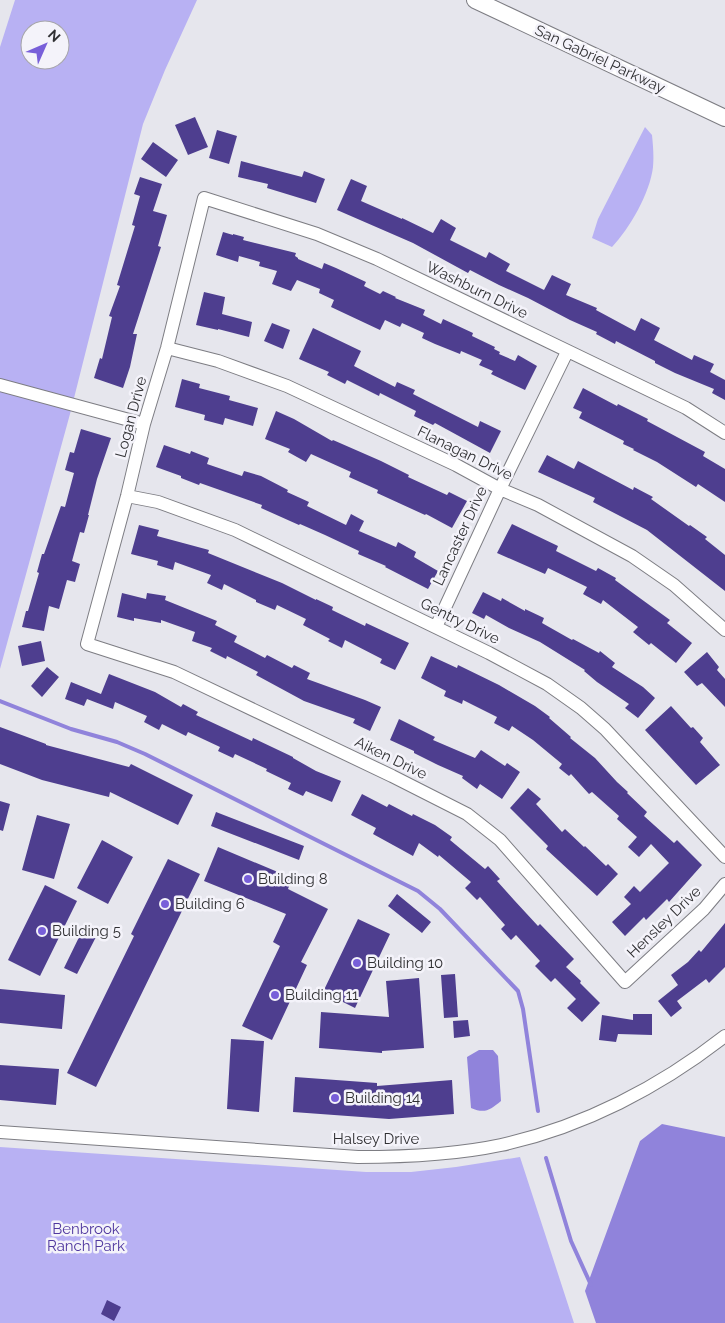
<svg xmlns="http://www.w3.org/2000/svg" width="725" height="1323" viewBox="0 0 725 1323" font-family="Raleway,sans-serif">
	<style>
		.green { fill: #b8b1f3; fill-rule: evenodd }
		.water { fill: #9083db }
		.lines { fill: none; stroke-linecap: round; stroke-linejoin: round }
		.stream { stroke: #9083db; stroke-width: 4 }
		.building { fill: #4e3e8f }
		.minor-casing { stroke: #7d7d83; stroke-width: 14 }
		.tertiary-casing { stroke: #7d7d83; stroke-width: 18 }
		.minor { stroke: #fff; stroke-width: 12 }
		.tertiary { stroke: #fff; stroke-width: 16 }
		.poi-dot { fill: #785fd9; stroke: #f4f3fa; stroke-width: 2 }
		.labels { text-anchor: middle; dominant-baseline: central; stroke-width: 5; stroke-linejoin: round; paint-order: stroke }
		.street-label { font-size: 15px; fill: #303033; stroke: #f4f3fa }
		.poi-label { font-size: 15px; fill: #303033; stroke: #f4f3fa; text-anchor: start }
		.park-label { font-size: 15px; fill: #50389f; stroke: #f4f3fa }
	</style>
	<rect width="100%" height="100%" fill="#e6e6ed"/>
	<path class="green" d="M15 0H197L165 70 143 124 70 414 0 669V47ZM30 30H60V60H30Z
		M645 127 652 135C653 145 654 156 653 167 650 193 630 228 612 247L592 238 598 219Z
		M0 1147 366 1172H411L456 1167 520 1157 574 1323H0Z"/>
	<path class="water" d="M479 1050H493L498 1056 501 1101C490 1110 485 1114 471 1108L467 1057Z
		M662 1124 725 1137V1323H596L585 1291 640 1141Z"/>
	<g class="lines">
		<path class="stream" d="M0 701 71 729 117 742 145 754 418 891 440 909 518 991 523 1009 538 1111
			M546 1158 571 1241 591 1285"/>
	</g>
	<path class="building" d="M195 117 208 147 188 155 175 125Z
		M217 130 237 136 229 164 209 158Z
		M153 142 178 160 166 177 141 159Z
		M241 161 302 177 304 171 325 179 316 203 267 188 268 184 238 177Z
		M140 177 162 184 153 211 167 215 158 246 161 247 133 334H137L130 367 123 388 94 378 100 358 102 359 112 317 109 316 120 286 117 285 135 226 132 225 140 196 134 194Z
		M351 179 367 186 361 201 402 219V218L433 233 441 219 456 228 450 240 486 258 489 252 510 264 506 271 544 290 552 275 571 284 566 295 597 308 596 310 635 331 641 318 660 328 654 340 692 360 694 355 714 364 710 372 725 380V400L712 393 714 389 675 373 655 363V361L616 341 615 344 596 334 597 332 570 320 528 298 499 285 470 270 468 273 413 243 337 210Z
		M223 232 233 235V234L244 237 243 240 296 253 295 256 298 258V259L322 269 324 263 336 268 366 282 364 286 380 294 383 291 396 297 395 298 425 310 423 315 441 324 443 319 473 333 472 336 495 347 494 349 500 352 499 354 515 361 518 355 537 366 525 390 491 374 493 371 479 365 482 360 461 351 460 354 435 344 422 338 424 333 402 323 400 327 385 320 380 330 331 307 334 300 319 293 320 289 297 280 291 291 272 284 277 271 259 266 260 262 239 256 238 262 216 255Z
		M204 292 225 297 222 314 252 322 249 337 218 329V330L196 325Z
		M272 323 290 330 283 349 264 341Z
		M313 328 361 351 354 366 395 387 397 382 415 390 413 394 478 427 480 421 501 431 490 453 435 423 433 425 414 416 416 411 380 393 379 396 347 380 345 384 327 375 329 372 299 359Z
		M182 379 200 384 199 388 230 396 229 400 258 408 253 426 225 418 223 425 204 420 205 415 175 407Z
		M583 388 617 406 618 404 648 419 647 421 705 452 703 456 725 469V502L698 484 696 487 657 462 633 450 634 449 623 444 624 441 579 418 582 412 573 408Z
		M276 411 294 419 332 441 333 440 381 461 409 475 408 477 447 495 449 492 467 501 452 528 426 514 425 515 377 493 378 490 349 477 351 472 311 454 306 462 288 452 290 449 265 439Z
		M81 429 111 438 97 479 88 515H89L84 533 80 532 72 561 80 564 75 582 67 580 59 609 49 606 44 631 22 627 26 611H28L39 573 37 572 42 554H44L61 506 65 507 74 473 65 470 70 452 74 453Z
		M164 445 190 454 191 451 209 458 207 464 242 476 244 471 261 476 288 490 287 492 309 502 307 506 346 525 351 514 364 521 359 531 396 547 398 542 416 552 414 557 438 571 428 589 385 567 386 566 358 554 359 551 325 535 300 524 299 525 261 508 262 505 200 483 199 485 181 478V476L156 467Z
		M547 455 574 469 578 461 633 490 634 487 653 497 651 499 689 526 690 525 707 537 705 539 725 555V591L647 530 593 502 595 498 538 472Z
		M512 524 558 546 556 551 596 571 598 568 616 578 615 580 670 620 667 623 692 643 676 663 651 643 649 645 633 632 638 627 603 600 601 604 583 594 587 587 548 568 545 574 497 553Z
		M139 525 159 530 157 536 209 550 208 553 282 583 316 600V599L333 607 332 610 365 626 366 623 409 643 395 670 380 663 382 659 345 640 342 648 328 641 330 639 303 625 306 619 277 605 275 610 256 602V600L224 584 222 590 207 583 211 575 175 562 173 570 157 565 158 561 131 554Z
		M483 592 501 601 502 598 525 611V609L544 618 542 623 572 640 573 639 599 653 600 651 615 663 612 667 643 687 655 698 638 718 625 708 629 704 597 682 584 671 585 670 540 642 509 628 486 615 484 619 472 613Z
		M122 593 146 599 147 593 166 596 165 600 217 621 215 625 237 636 234 642 265 658 267 655 292 668 294 665 310 673 307 679 365 700 381 707 370 731 353 723 355 719 304 701 256 675 258 672 227 656 226 659 210 651 212 648 192 641 195 632 161 620V623L134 618V621L117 617Z
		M41 641 45 661 22 666 18 646Z
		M707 652 719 667 717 670 725 679V707L702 683 697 686 684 672Z
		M431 656 457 668 458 665 499 685 535 706 550 717 549 718 571 737 570 738 595 758 617 782 628 792 627 793 647 812 644 816 674 843 677 840 702 865 669 902 667 899 646 920 644 917 625 936 612 922 631 904 624 897 634 886 640 892 669 863 651 844 639 857 628 847 637 837 617 819 619 816 592 792 589 794 571 774 569 776 559 768 562 764 533 740 512 726 509 731 494 723 497 717 463 700 462 704 444 696 446 691 421 678Z
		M47 667 59 677 42 697 31 686Z
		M109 674 155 692 181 707 183 704 198 712 196 715 252 741 253 738 293 757V758L316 771 341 781 332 802 306 791 303 796 288 789 291 783 266 771 267 769 235 754 233 758 218 751 220 747 188 732 186 736 162 724 159 730 144 722 147 716 115 702 113 709 87 699 84 706 65 699 71 682 101 694Z
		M671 706 691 728 693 727 703 738 700 742 720 765 696 785 645 730Z
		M399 719 435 737 433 740 475 758 481 750 505 766 507 763 520 772 502 799 480 784 477 789 462 778 463 776 438 765 414 753V751L390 740Z
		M0 727 46 744V745L129 767 131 764 193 795 178 825 110 792 109 797 42 780 0 764Z
		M528 788 541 799 536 804 562 832 565 829 584 847 585 846 606 866 608 864 618 874 597 896 546 849 548 846 510 808Z
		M362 794 387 807 389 804 412 816 413 814 435 825 452 837 450 840 485 869 488 866 500 879 497 881 514 900 538 926 540 924 574 959 566 967 581 981 580 983 600 1003 582 1022 567 1008 576 999 555 978 551 982 535 966 540 961 516 935 511 940 501 929 505 925 480 897 477 900 465 888 471 882 439 855 438 857 419 843 413 856 373 834 376 828 351 815Z
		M0 801 10 804 3 831 0 830Z
		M216 812 304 846 299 860 211 826Z
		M37 815 70 824 54 879 22 870Z
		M102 840 133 857 108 904 77 888Z
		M218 847 292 878 288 889 328 909 301 962 307 965 272 1040 242 1026 280 946 273 942 286 914 204 881Z
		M168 859 200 874 96 1087 67 1073 134 936 131 934Z
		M45 885 77 901 40 976 8 960Z
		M397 894 431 922 422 933 388 906Z
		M358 919 390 934 355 1008 323 992Z
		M725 923V967L709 983 706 979 677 1001 682 1008 671 1017 658 1001 678 985 671 975 688 962 699 950 701 952Z
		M83 929 97 935 77 974 64 968Z
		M455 974 458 1017 444 1018 441 975Z
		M419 978 424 1048 382 1051V1053L319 1048 321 1012 389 1017 386 981Z
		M0 989 65 995 62 1029 0 1023Z
		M633 1014H652V1035L618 1034 616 1042 599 1040 602 1015 633 1020Z
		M468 1020 470 1036 454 1038 453 1021Z
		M231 1039 264 1041 259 1112 227 1109Z
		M0 1065 59 1069 56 1105 0 1100Z
		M295 1077 377 1083V1086L452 1080 454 1114 389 1119 293 1112Z
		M107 1300 121 1307 114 1321 101 1314Z"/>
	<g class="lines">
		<defs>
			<path id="minor" d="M167 348 218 361 287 386 456 465 500 489 538 505 632 556 674 585 725 630
				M0 385 144 424
				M725 433 686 408 377 259 317 234 204 198 167 348 144 424 127 496 87 644 174 672 392 776 467 814 500 840 625 982 704 909 725 884
				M127 496 158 502 235 530 489 653 547 684 581 708 605 729 725 857
				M436 627 500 489 567 352
				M0 1132 358 1157C406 1157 454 1155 501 1145 583 1127 660 1087 725 1036"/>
			<path id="tertiary" d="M475 0 725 118"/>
		</defs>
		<use href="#minor" class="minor-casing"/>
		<use href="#tertiary" class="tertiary-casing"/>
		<use href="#minor" class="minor"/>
		<use href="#tertiary" class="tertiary"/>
	</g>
	<g class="poi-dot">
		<circle cx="248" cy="879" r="5"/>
		<circle cx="165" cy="904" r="5"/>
		<circle cx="42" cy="931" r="5"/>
		<circle cx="357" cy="963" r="5"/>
		<circle cx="275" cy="995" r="5"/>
		<circle cx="335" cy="1098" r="5"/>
	</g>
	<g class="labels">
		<g class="street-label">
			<text transform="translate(600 59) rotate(25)">San Gabriel Parkway</text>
			<text transform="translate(477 290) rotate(26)">Washburn Drive</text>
			<text transform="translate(131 417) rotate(-75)">Logan Drive</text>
			<text transform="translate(465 453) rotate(26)">Flanagan Drive</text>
			<text transform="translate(460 536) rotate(-65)">Lancaster Drive</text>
			<text transform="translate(460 621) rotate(26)">Gentry Drive</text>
			<text transform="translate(391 758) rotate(26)">Aiken Drive</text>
			<text transform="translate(664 922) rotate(-44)">Hensley Drive</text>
			<text x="376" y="1139">Halsey Drive</text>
		</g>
		<g class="poi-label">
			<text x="258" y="879">Building 8</text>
			<text x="175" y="904">Building 6</text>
			<text x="52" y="931">Building 5</text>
			<text x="367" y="963">Building 10</text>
			<text x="285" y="995">Building 11</text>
			<text x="345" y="1098">Building 14</text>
		</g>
		<g class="park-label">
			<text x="86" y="1229">Benbrook<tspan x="86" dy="17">Ranch Park</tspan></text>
		</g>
	</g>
	<g transform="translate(45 45) rotate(45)"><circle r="24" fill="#f4f3fa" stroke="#a6a5aa"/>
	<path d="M0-4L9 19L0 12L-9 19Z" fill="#785fd9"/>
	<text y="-8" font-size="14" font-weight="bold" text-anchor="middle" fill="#303033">N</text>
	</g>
</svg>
